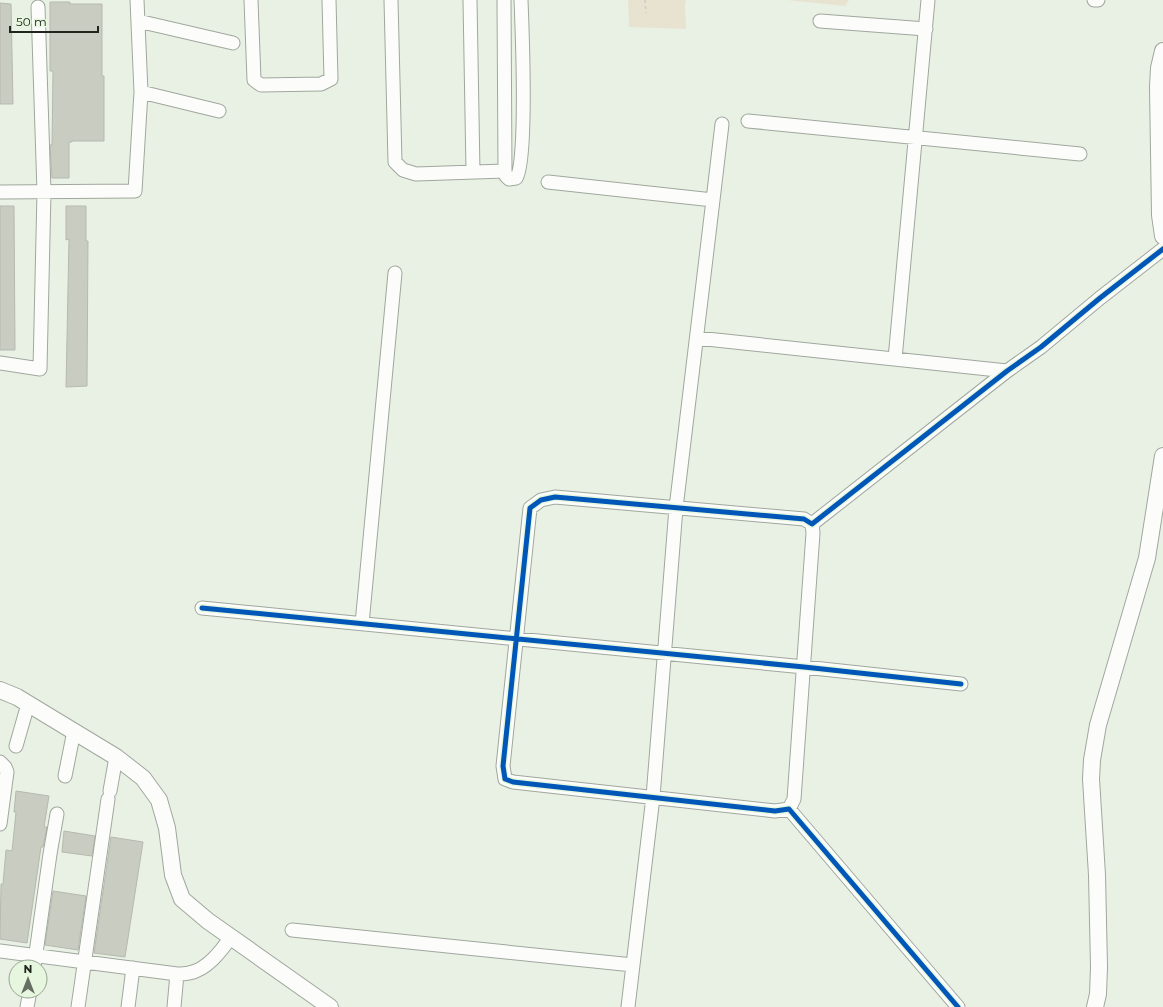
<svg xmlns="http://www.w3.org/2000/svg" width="1163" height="1007" viewBox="0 0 1163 1007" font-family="Montserrat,sans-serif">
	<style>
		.green { fill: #e7e3d0 }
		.building { fill: #c9ccc1; stroke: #b5b9af }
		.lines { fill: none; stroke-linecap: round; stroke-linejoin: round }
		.minor-casing { stroke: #a0a79d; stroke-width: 15 }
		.tertiary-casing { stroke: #a0a79d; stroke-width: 18 }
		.path { stroke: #cfd2cd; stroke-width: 2; stroke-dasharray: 3 3; stroke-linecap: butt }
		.minor { stroke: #fcfdfb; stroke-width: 13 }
		.tertiary { stroke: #fcfdfb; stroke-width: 16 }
		.cycleway-casing { stroke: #e7f7df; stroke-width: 8 }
		.cycleway { stroke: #0057b8; stroke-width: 5 }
	</style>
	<rect width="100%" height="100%" fill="#e9f1e5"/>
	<path class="green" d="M628 0H686L685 5 686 29 629 27Z
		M787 0H849L845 6Z"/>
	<path class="building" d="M50 2H70V4H102V76H104V141H72V142H69V178H52L50 145H52L53 71H50Z
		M0 3 11 4 13 104H0Z
		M0 206H14L15 350H0Z
		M66 206H86V241H88L87 386 66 387 69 239 66 240Z
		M16 791 49 796 44 827H47L43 847H41L27 943 0 939 1 884H3L6 850 12 851 16 812H14Z
		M64 831 95 836 92 856 62 852Z
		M111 837 143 842 125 957 94 953Z
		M53 891 86 896 78 950 45 945Z"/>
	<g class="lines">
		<defs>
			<path id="minor" d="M251 0 254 80 261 85 321 84 331 79 329 0
				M391 0 395 162 403 170 416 174 505 171
				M470 0 473 172
				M504 0 505 171 506 176 509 179 516 178C528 165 522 26 521 0
				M1094 0H1098
				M138 21 233 43
				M820 21 926 29
				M141 92 219 111
				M748 121 1080 154
				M548 182 713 200 676 508 653 797 628 1007
				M0 192 135 191 141 92 137 0
				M713 200 722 124
				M697 338 1007 371
				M895 359 928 0
				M0 363 40 369 44 192 38 7
				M202 608 804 667 961 684
				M362 624 395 273
				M16 746 28 704
				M0 762 5 767 7 772 0 824
				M65 776 74 731
				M110 791 116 757
				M789 809 794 799 813 533 812 524
				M292 930 633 965
				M0 951 177 974C181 974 185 974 189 973 207 970 221 951 231 937
				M34 967 50 854 57 814
				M27 1007 30 991
				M78 1007 108 799
				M128 1007 133 968
				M174 1007 177 974
				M958 1007 789 809 775 811 513 782 505 779 503 766 530 508 541 500 555 497 804 519 812 524 1007 371 1041 347 1100 298 1163 249"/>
			<path id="tertiary" d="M1163 51 1159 68 1158 87 1160 215 1163 236
				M0 690 17 697 116 757 143 778 159 800 167 828 173 875 182 899 208 921 330 1007
				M1095 1007 1098 994 1099 967 1097 875 1091 779 1092 760 1098 725 1147 558 1163 456"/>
		</defs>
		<use href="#minor" class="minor-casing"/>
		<use href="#tertiary" class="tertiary-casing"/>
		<path class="path" d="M645 0 646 13"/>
		<use href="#minor" class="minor"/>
		<use href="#tertiary" class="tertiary"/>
		<defs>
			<path id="cycleway" d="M202 608 804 667 961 684
				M958 1007 789 809 775 811 513 782 505 779 503 766 530 508 541 500 555 497 804 519 812 524 1007 371 1041 347 1100 298 1163 249"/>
		</defs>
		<use href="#cycleway" class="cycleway-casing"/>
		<use href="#cycleway" class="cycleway"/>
	</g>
	<g transform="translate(28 979)"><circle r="19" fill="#e7f7df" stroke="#97a391"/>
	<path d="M0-3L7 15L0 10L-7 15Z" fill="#666d63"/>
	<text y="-6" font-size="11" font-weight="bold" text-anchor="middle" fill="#20261d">N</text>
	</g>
	<path d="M10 26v6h88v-6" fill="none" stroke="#20261d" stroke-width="2"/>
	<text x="16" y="26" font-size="12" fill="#20261d" stroke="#e7f7df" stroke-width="3" paint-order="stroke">50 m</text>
</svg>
